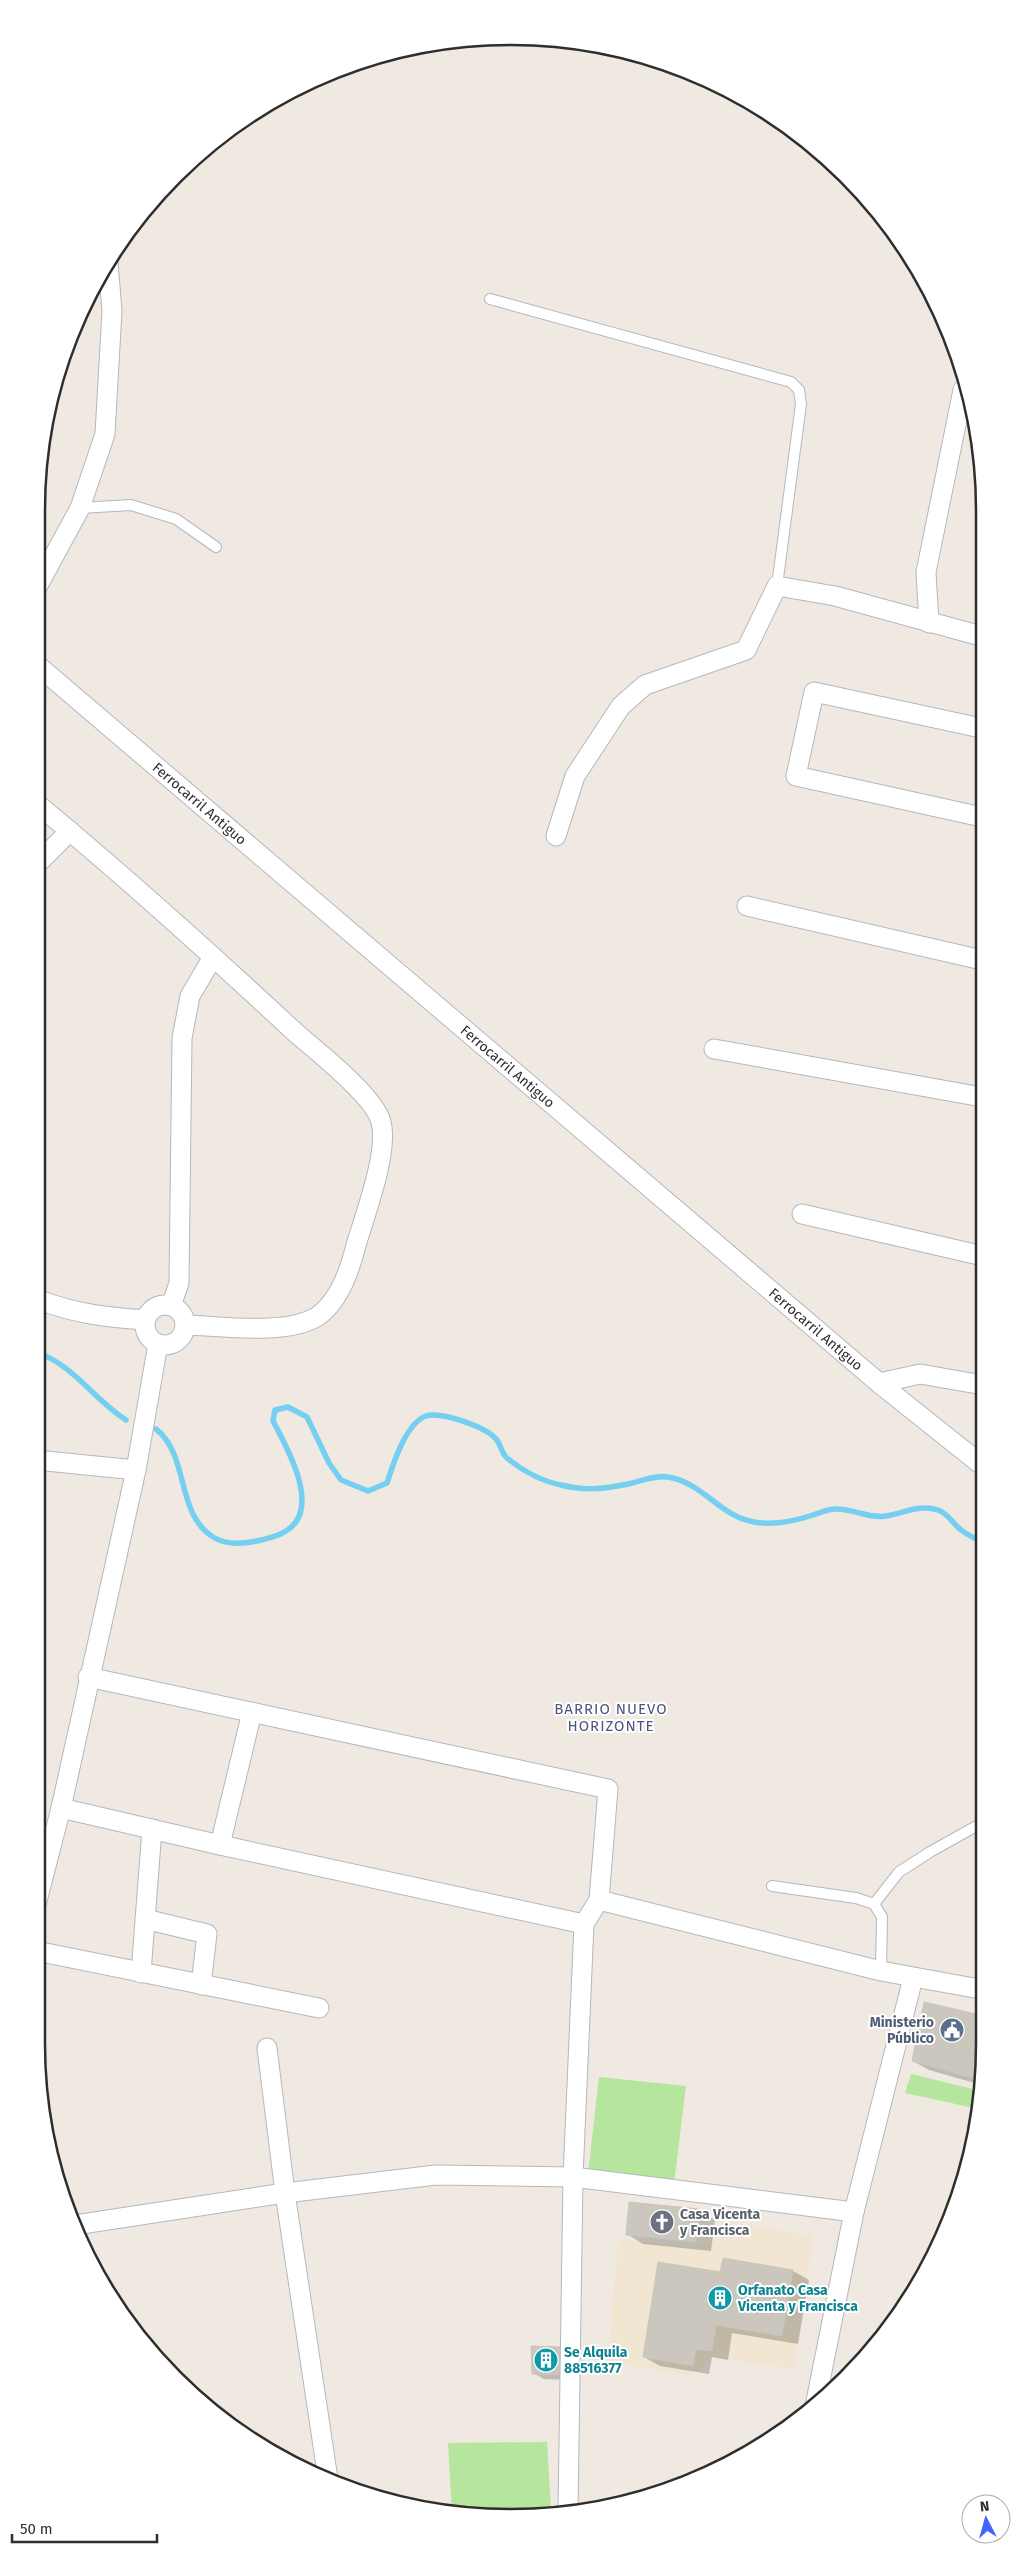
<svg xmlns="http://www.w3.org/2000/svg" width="1021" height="2554" viewBox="0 0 1021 2554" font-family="'Fira Sans',sans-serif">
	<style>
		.education { fill: #f0e6d1 }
		.green { fill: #b6e59e }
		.shadow { fill: #0003 }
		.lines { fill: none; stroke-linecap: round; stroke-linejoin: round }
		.stream { stroke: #75cff0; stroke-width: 5.5 }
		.building { fill: #cbc7bf; stroke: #cbc5ba }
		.lane-casing { stroke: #b4b7c1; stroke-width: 12 }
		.street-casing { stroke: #b4b7c1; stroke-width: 21 }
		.lane { stroke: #fff; stroke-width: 10 }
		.street { stroke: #fff; stroke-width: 19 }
		.labels { text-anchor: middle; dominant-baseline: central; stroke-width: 4; stroke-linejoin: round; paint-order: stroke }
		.street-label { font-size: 14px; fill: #2e2e2e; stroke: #fff }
		.service-label { font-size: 14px; font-weight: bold; fill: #4e5e75; stroke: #fff; text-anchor: end }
		.worship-label { font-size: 14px; font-weight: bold; fill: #5b616d; stroke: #fff; text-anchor: start }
		.culture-label { font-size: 14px; font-weight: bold; fill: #0d838f; stroke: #fff; text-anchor: start }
		.neighbourhood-label { font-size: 15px; letter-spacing: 1px; fill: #4d5680; stroke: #fff }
		.rim { fill: none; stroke: #2e2e2e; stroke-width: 2.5 }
	</style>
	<rect width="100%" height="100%" fill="#efe9e1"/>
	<path class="education" d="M721 2221 813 2235 794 2369 711 2357 699 2370 687 2375 608 2362 618 2239 691 2247 711 2241Z"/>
	<path class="green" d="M911 2074 977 2090 974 2108 905 2093Z
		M599 2077 686 2086 674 2184 588 2174Z
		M547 2442 551 2509 452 2513 448 2443Z"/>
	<path class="shadow" d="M985 2044 978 2084 929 2070 913 2061Z
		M699 2211 715 2220 711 2251 643 2244 627 2234Z
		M793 2271 809 2280 798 2344 732 2333 728 2360 712 2357 709 2374 660 2366 644 2357 721 2273Z
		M532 2347 571 2380 544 2379 533 2373Z"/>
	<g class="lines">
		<path class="stream" d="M36 1352C74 1365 93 1399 126 1420
			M156 1429C190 1456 175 1513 213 1537 227 1546 245 1544 261 1540 269 1538 279 1536 286 1531 323 1509 286 1446 273 1421L275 1410 288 1407 307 1417 329 1463 341 1480 368 1491 387 1483C393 1464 406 1423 426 1416 441 1411 486 1427 496 1439 501 1444 501 1453 507 1458 523 1471 541 1481 561 1485 584 1491 605 1489 628 1484 642 1481 654 1475 668 1477 704 1483 719 1516 754 1522 772 1525 795 1521 813 1515 820 1513 827 1509 835 1509 853 1508 867 1519 886 1516 904 1513 920 1504 938 1510 949 1514 952 1523 960 1529 967 1535 976 1539 983 1542"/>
	</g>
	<path class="building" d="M924 2002 985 2016V2044L979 2080 912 2061Z
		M629 2202 699 2209 696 2242 626 2235Z
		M723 2258 793 2270 782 2336 716 2325 712 2351 696 2349 693 2366 643 2357 658 2262 720 2272Z
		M531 2346 562 2347 561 2375 532 2374Z"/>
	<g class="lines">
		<defs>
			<path id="lane" d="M490 299 791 382 799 390 801 404 777 586
				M80 508 131 505 176 519 216 547
				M772 1886 856 1898 874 1904 882 1917 881 1971
				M874 1904 899 1872 930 1852 980 1824"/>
			<g id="street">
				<path d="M36 589 80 508 105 434 112 311 108 262"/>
				<path d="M929 623 926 572 963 390"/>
				<path id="s1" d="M36 664 879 1383 983 1466"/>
				<path d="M981 728 814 692 796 776 982 817"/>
				<path d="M36 803C126 877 212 955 297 1034 318 1052 375 1097 381 1122 389 1151 365 1215 356 1245 350 1270 339 1301 318 1316 287 1336 221 1326 185 1325"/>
				<path d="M556 836 575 776 621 706 645 685 746 650 777 586 835 596 981 636"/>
				<path d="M36 865 70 831"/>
				<path d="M747 906 982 960"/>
				<path d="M714 1049 982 1097"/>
				<path d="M802 1214 983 1256"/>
				<path d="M36 1297 39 1300C77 1314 105 1317 145 1320"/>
				<circle cx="165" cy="1325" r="20"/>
				<path d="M171 1306 179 1283 182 1038 190 996 213 957"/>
				<path d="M879 1383 920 1374 983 1385"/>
				<path d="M36 1460 136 1470"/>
				<path d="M88 1677 608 1789 599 1900"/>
				<path d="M61 1808 220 1845 584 1924 599 1900 881 1971 985 1990"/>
				<path d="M220 1845 252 1712"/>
				<path d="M36 1905 61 1808 136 1470 158 1344"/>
				<path d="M145 1919 207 1934 201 1985"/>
				<path d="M36 1951 319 2008"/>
				<path d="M141 1973 152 1829"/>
				<path d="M267 2048 285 2193 328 2479"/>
				<path d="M75 2225 285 2193 436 2175 573 2177 854 2212"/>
				<path d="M815 2406 854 2212 913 1978"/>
				<path d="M568 2510 573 2177 584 1924"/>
			</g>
		</defs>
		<use href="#lane" class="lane-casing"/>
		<use href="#street" class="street-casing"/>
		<use href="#lane" class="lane"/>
		<use href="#street" class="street"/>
	</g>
	<defs>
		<symbol id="civic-disc" viewBox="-11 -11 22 22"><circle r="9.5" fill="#5c6f8a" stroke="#fff"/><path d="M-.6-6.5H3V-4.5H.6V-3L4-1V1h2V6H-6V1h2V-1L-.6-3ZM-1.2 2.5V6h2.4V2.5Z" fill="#fff"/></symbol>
		<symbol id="church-disc" viewBox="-11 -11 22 22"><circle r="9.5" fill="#6b7280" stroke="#fff"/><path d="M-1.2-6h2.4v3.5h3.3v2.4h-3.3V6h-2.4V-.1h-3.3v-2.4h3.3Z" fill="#fff"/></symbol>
		<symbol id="building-disc" viewBox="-11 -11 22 22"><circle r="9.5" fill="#0f9aa8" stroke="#fff"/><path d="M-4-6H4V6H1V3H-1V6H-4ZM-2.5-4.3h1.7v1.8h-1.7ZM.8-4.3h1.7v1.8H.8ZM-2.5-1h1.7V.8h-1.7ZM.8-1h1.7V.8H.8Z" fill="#fff"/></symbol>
	</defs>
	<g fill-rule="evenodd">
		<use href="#civic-disc" x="938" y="2016" width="28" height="28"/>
		<use href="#church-disc" x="648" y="2208" width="28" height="28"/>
		<use href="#building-disc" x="706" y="2284" width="28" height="28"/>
		<use href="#building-disc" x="532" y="2346" width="28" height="28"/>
	</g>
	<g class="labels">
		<g class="street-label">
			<text stroke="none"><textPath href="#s1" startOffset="215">Ferrocarril Antiguo</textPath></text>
			<text stroke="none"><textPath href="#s1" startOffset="620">Ferrocarril Antiguo</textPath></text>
			<text stroke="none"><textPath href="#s1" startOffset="1025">Ferrocarril Antiguo</textPath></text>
		</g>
		<g class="service-label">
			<text x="934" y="2022">Ministerio<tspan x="934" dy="16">Público</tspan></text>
		</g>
		<g class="worship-label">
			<text x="680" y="2214">Casa Vicenta<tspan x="680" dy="16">y Francisca</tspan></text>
		</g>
		<g class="culture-label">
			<text x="738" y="2290">Orfanato Casa<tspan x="738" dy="16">Vicenta y Francisca</tspan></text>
			<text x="564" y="2352">Se Alquila<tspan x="564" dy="16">88516377</tspan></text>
		</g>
		<g class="neighbourhood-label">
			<text x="611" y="1709">BARRIO NUEVO<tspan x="611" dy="17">HORIZONTE</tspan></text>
		</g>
	</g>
	<path d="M0 0H1021V2554H0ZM510 45H511A465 465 0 0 1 976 510V2044A465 465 0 0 1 511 2509H510A465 465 0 0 1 45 2044V510A465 465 0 0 1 510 45Z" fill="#fff" fill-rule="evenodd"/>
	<path class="rim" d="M510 45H511A465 465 0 0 1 976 510V2044A465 465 0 0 1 511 2509H510A465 465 0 0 1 45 2044V510A465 465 0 0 1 510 45Z"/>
	<g transform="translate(986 2519) rotate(354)"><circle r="24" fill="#ffffff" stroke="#ababab"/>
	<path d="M0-4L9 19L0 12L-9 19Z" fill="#4264fb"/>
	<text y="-8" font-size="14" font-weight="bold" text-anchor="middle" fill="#2e2e2e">N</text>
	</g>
	<path d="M12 2534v8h145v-8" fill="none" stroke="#2e2e2e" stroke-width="2.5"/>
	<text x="20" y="2534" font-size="15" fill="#2e2e2e" stroke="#ffffff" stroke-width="4" paint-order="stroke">50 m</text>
</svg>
